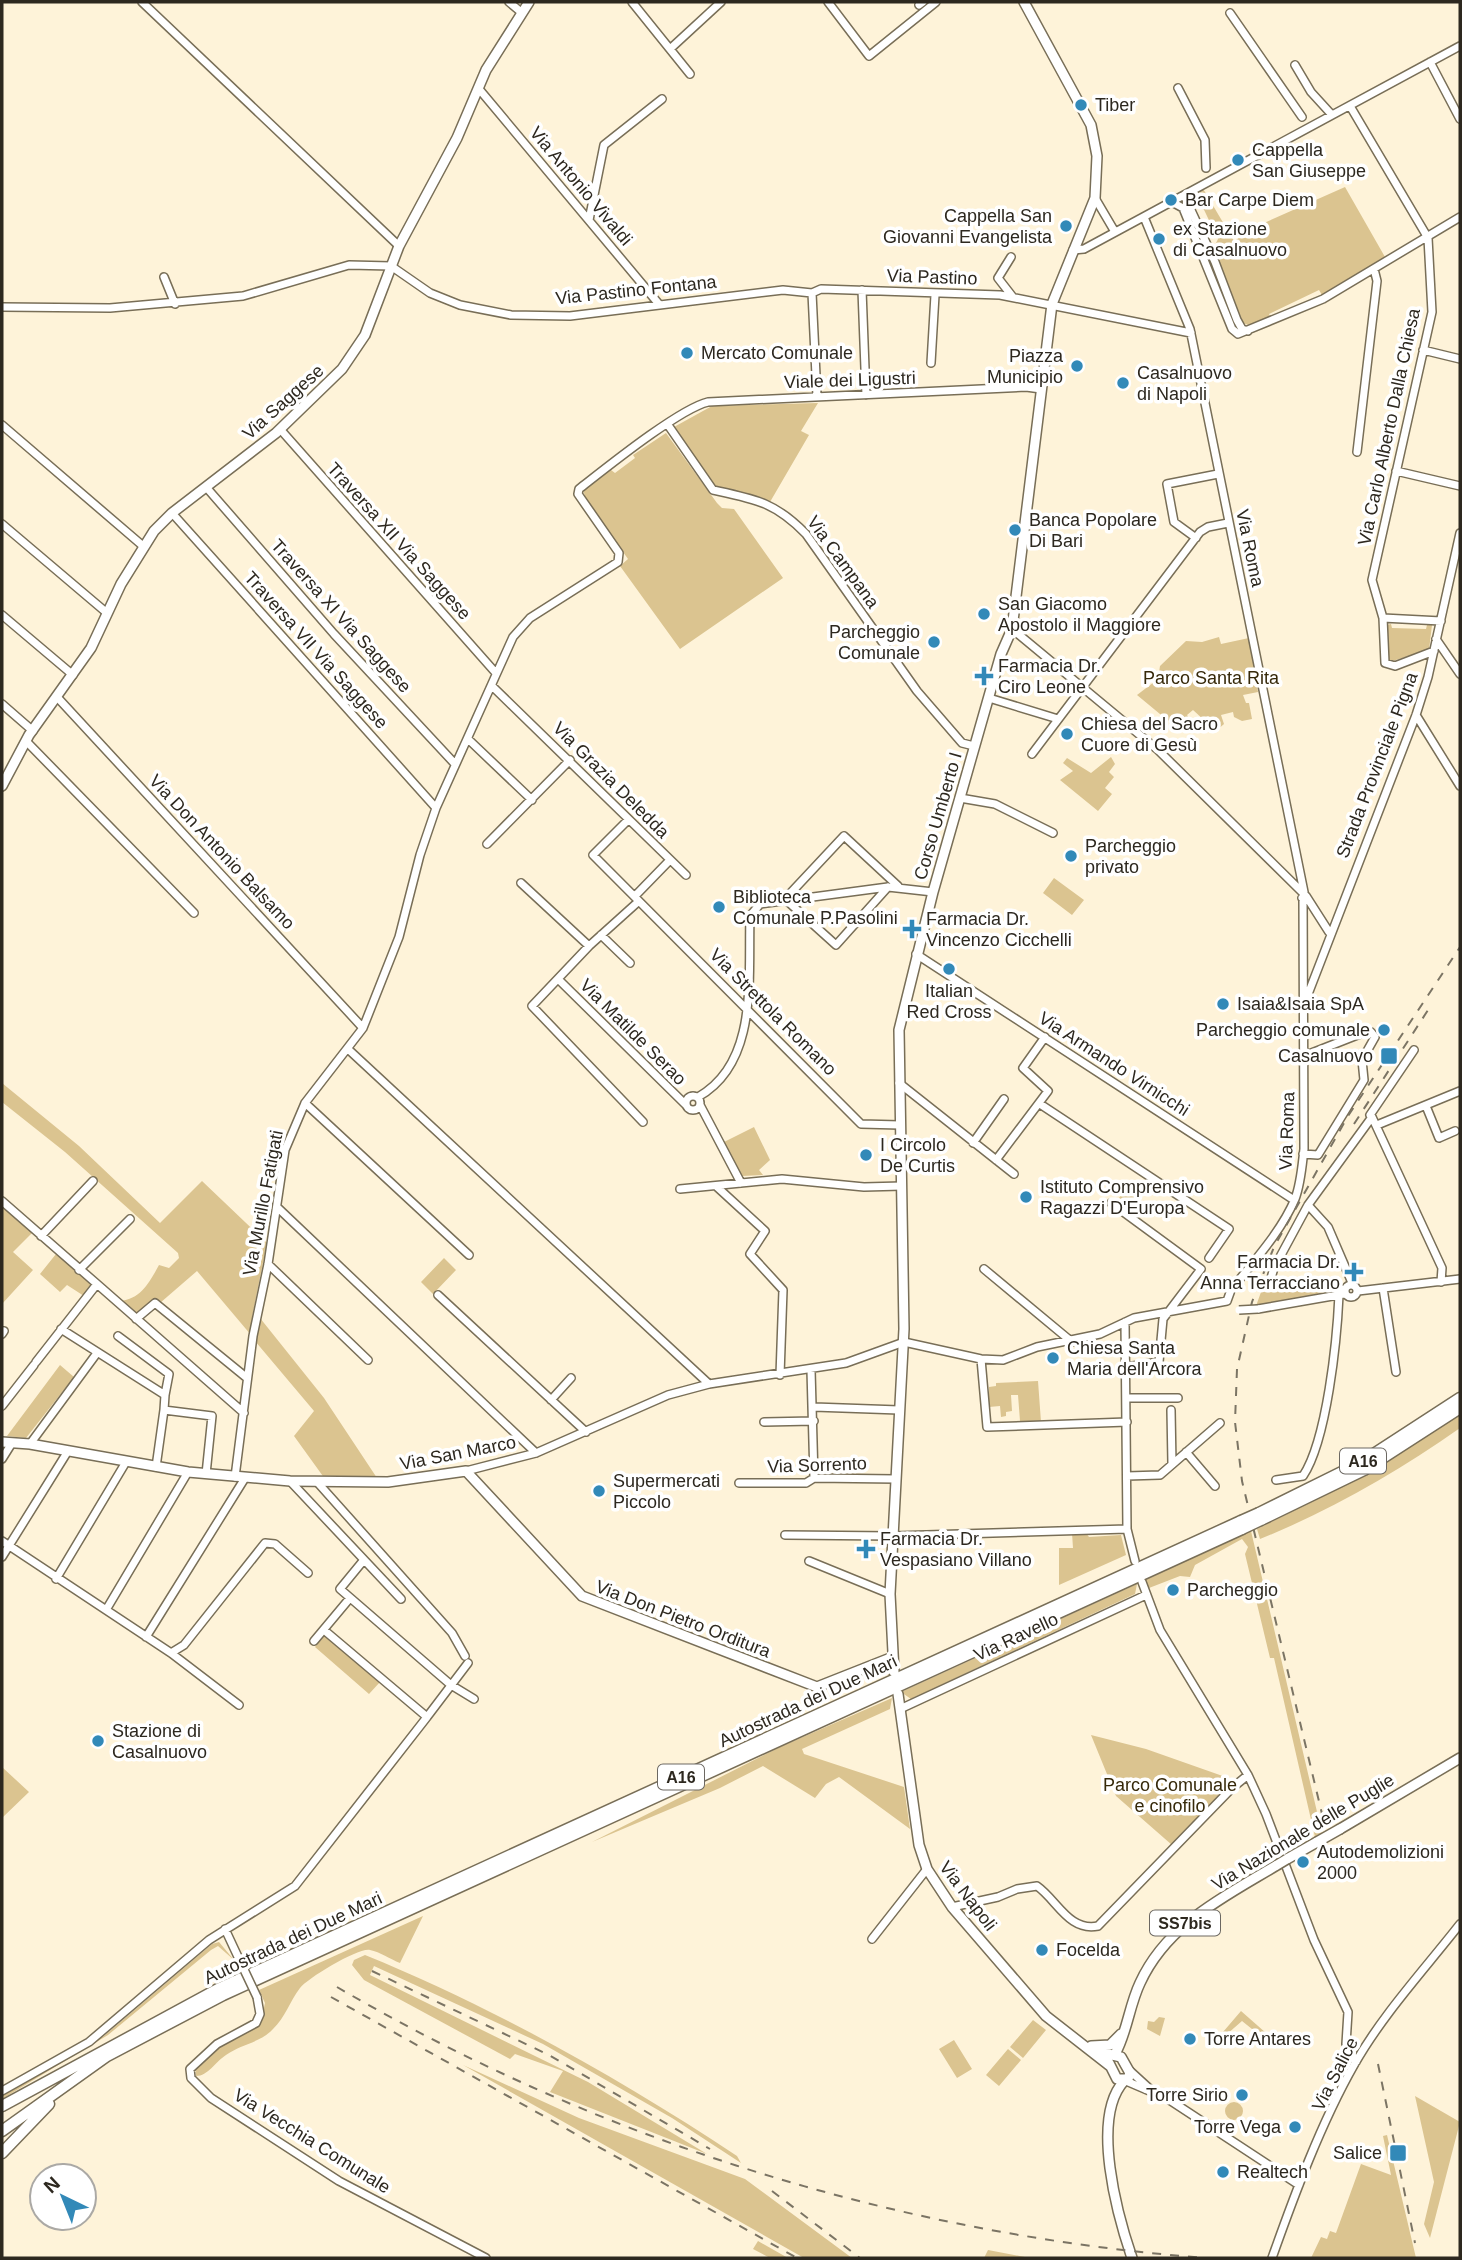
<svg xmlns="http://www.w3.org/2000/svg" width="1462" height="2260" viewBox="0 0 1462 2260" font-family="Arial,sans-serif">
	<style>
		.green { fill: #dbc490 }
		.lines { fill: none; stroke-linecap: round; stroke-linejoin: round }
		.minor-casing { stroke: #786e57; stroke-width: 10 }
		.major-casing { stroke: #786e57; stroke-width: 12 }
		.highway-casing { stroke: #786e57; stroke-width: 13 }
		.minor { stroke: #fff; stroke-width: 7 }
		.major { stroke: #fff; stroke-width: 9 }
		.highway { stroke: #fff; stroke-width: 10 }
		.rail { stroke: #7b7464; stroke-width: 2; stroke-dasharray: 9 9; stroke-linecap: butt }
		.minor-bridge-casing { stroke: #786e57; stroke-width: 10; stroke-linecap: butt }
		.major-bridge-casing { stroke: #786e57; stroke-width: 12; stroke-linecap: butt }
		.highway-bridge-casing { stroke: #786e57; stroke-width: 13; stroke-linecap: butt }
		.minor-bridge { stroke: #fff; stroke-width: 7 }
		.major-bridge { stroke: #fff; stroke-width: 9 }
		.highway-bridge { stroke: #fff; stroke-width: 10 }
		.poi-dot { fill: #3289b8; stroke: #fff; stroke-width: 2.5 }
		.labels { text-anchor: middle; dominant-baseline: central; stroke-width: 7; stroke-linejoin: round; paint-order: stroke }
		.shield { fill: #fff; stroke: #6c6862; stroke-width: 2 }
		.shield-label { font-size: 16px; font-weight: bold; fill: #2d281f }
		.poi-label { font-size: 18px; fill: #2d281f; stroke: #fff; text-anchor: start }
		.street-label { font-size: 18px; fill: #2d281f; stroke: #fff }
		.park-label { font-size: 18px; fill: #36290a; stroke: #fff }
	</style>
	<rect width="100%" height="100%" fill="#fef3d9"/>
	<path class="green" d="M1202 187 1234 241 1264 223 1345 187 1385 257 1322 295 1319 290 1269 314 1271 319 1251 326 1243 323 1213 249 1218 239 1195 191Z
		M818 403 801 431 809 435 770 502 756 496 715 488 674 427 712 406Z
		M666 433 717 503 722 508 734 509 783 578 680 649 620 566 628 559 586 499 583 490 611 470 615 473 635 458 633 455Z
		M1391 624 1392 628 1426 629 1427 625H1432L1429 650 1389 662 1386 625Z
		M1219 637 1221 644 1249 638 1258 692 1243 695 1246 703H1249L1252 719 1242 721 1234 717 1233 712 1221 715 1224 724 1216 731 1193 710 1187 715 1191 721 1183 729 1166 719 1137 695 1158 679 1160 666 1186 641 1202 642Z
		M1111 757 1115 764 1109 772 1114 777 1105 788 1112 794 1098 811 1060 780 1073 771 1063 763 1067 758 1091 773Z
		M1054 878 1084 900 1072 915 1043 893Z
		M2 1083 79 1146 160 1223 202 1181 267 1243 252 1317 251 1335 197 1271 160 1303 154 1299 136 1315 120 1301C141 1299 149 1283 159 1265L169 1268 179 1258 178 1253 65 1152 2 1102Z
		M754 1127 770 1160 759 1170 763 1175 742 1176 724 1142Z
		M1130 1182 1142 1190 1129 1209 1117 1201Z
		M2 1206 32 1233 13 1252 33 1270 2 1304Z
		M56 1254 92 1285 84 1296 67 1285 60 1292 40 1274Z
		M444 1258 456 1270 433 1294 421 1282Z
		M1265 1281 1269 1292 1285 1290V1284L1322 1286 1338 1293 1256 1306Z
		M260 1318 324 1398 377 1478 325 1479 294 1436 314 1411 255 1341Z
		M60 1365 74 1377 26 1438 7 1436Z
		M1038 1381 1041 1422 1020 1421 1018 1395H1011L1012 1411 1006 1412V1416L1001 1417 1000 1406 989 1407V1387L996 1386V1383Z
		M1460 1414V1428C1397 1472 1332 1510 1260 1539L1257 1529 1366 1475Z
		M1251 1531 1322 1833 1315 1837 1274 1658H1270L1245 1554 1248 1547 1242 1539 1195 1565 1190 1577 1180 1576 1149 1588 1145 1580Z
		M1072 1533H1086L1089 1537 1121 1535 1126 1555 1059 1585V1548H1073Z
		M1137 1584 1135 1594 911 1699 901 1692Z
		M325 1635 380 1682 369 1694 315 1647Z
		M892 1698 890 1709 802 1749 804 1754 904 1787 910 1829 839 1777 826 1784 815 1798 763 1766 720 1788 592 1842 780 1747Z
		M1091 1735 1146 1749 1234 1780 1172 1845 1116 1796Z
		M2 1767 29 1792 2 1818Z
		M423 1916 400 1963C390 1959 380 1952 370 1950 359 1947 308 1978 300 1988 290 2001 285 2018 273 2029 260 2043 241 2044 226 2055 215 2062 208 2076 196 2076L195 2067 207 2053 261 2022 265 2003 259 1990Z
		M219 1942 234 1960 218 1946 211 1950 108 2035 2 2099V2095L104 2036 212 1944Z
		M365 1955C495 2008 621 2079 737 2156L741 2163 672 2118 543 2044 374 1966 370 1975 588 2082 707 2154 550 2092 563 2071 515 2054 510 2059 364 1980 352 1965 354 1960Z
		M1241 2011 1266 2033 1262 2037 1242 2021 1226 2035 1223 2032Z
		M1159 2017 1165 2018 1160 2036 1147 2029 1148 2021 1154 2022Z
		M1033 2020 1046 2030 1023 2058 1010 2047Z
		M954 2040 972 2069 957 2078 939 2049Z
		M1008 2049 1021 2060 999 2086 986 2075Z
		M463 2065 579 2118 745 2179 852 2258H804Z
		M1415 2096 1460 2122 1430 2238 1424 2224 1434 2182Z
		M1225 2111a9 9 0 1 1 18 0a9 9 0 1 1-18 0Z
		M1387 2135 1416 2258H1311L1321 2237 1327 2239 1330 2231 1336 2233 1361 2164 1391 2175 1383 2136Z
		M758 2241 788 2258H770L753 2249Z
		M988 2250 1030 2258H984Z"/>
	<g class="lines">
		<defs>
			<path id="minor" d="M142 2 399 246
				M509 2 521 12
				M632 2 690 74
				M828 2 869 56 936 2
				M919 5 923 2
				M1230 13 1302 117
				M670 49 721 2
				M1430 62 1460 119
				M1295 65 1311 92 1332 115
				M1178 88 1205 140 1206 168
				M479 89 658 303
				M1350 106 1428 238
				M1184 195 1215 262 1237 320 1242 329 1248 331
				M1095 198 1115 232
				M1172 202 1183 208 1232 329 1238 334 1323 299 1460 217
				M1144 217 1190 329 1304 892
				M589 220 604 145 662 99
				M1428 238 1432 312 1372 580 1383 618 1385 663 1395 666 1434 651
				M1073 250 1084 249 1460 46
				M1011 257 998 278 1012 296
				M164 277 175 304
				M862 290 866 395
				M812 293 821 289 1000 295 1191 333
				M812 293 817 396
				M2 307 110 308 243 296 349 265 391 266 430 293 460 305 511 315 570 316 783 290 812 293
				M1423 350 1460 359
				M931 363 935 295
				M2 425 143 546
				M668 425 713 490C755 499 775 502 806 534L917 691 962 743 974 746
				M280 429 495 672
				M1357 452 1377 281 1374 269
				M1396 471 1460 486
				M206 487 334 634 455 764
				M172 513 436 808
				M2 524 107 613
				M1196 538 1174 522 1167 484 1218 474
				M2 615 73 675
				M1383 618 1441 621
				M1012 629 1158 750 1302 892
				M1436 639 1460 674
				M493 687 686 875
				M57 697 363 1028
				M989 698 1058 719
				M2 704 33 731
				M1416 715 1460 786
				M468 739 532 800
				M26 741 194 913
				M1032 754 1200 532 1208 527 1228 523
				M960 798 995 804 1053 833
				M628 820 593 855 861 1124 900 1125
				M487 844 570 760
				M521 883 589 946
				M635 896 670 860
				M1302 898 1306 896 1329 932
				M785 899 844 836 898 886
				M785 899 836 945 888 887
				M639 901 589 946 532 1006 643 1122
				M601 935 630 963
				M916 954 1294 1200
				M558 979 686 1105
				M1305 1002 1416 715 1428 677 1460 533
				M349 1050 709 1384
				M899 1083 1014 1174
				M686 1103a7 7 0 1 1 14 0a7 7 0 1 1-14 0Z
				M698 1097C759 1063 748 977 750 916L760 904 888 887 933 892
				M305 1103 469 1255
				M1040 1104 1229 1229 1209 1258
				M700 1105 741 1183
				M1426 1106 1439 1138 1455 1131
				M1372 1117 1442 1268 1441 1282
				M1377 1125 1460 1091
				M973 1143 1004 1099
				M1303 1154 1318 1155 1364 1080 1362 1060 1375 1037 1371 1032H1365L1304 1056
				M996 1160 1048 1091 1023 1068 1045 1037
				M716 1186 765 1231 750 1254 783 1290 780 1375
				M680 1189 782 1179 864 1187 902 1186
				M2 1201 97 1284 36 1362
				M1111 1203 1201 1269 1163 1319 1159 1362 1126 1367
				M1308 1205 1328 1227 1353 1285
				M278 1208 536 1453
				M41 1236 93 1181
				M268 1264 368 1360
				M984 1269 1072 1342
				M79 1270 130 1219
				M97 1284 244 1413
				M1345 1291a6 6 0 1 1 12 0a6 6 0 1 1-12 0Z
				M1383 1288 1396 1372
				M1345 1290 1315 1283H1276L1271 1278 1274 1268 1308 1205 1372 1117 1370 1115 1414 1050
				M1358 1291 1460 1279
				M438 1295 586 1432
				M1227 1301 1231 1290C1253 1262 1281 1232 1295 1199 1301 1183 1302 1166 1304 1149L1303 898
				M1258 1309 1344 1294
				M136 1319 155 1303 247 1378
				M1125 1322 1127 1529 1135 1561
				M61 1329 165 1395 164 1410 212 1416 206 1474
				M2 1334 4 1331
				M118 1336 169 1374 165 1395
				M981 1359 987 1427 1127 1422
				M811 1370 814 1478
				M1126 1398H1178
				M551 1400 571 1378
				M2 1406 34 1365
				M814 1407 899 1410
				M1171 1410 1172 1464
				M764 1422 814 1421
				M30 1444 97 1353
				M1186 1452 1215 1486
				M2 1459 12 1443
				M156 1467 164 1410
				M466 1471 536 1453 668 1395 709 1384 846 1363 904 1342 981 1359 1003 1360 1037 1347 1100 1334 1134 1318 1227 1301
				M1127 1476 1160 1475 1220 1423
				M235 1477 253 1336 268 1264 285 1150 305 1103 363 1028 399 937 420 855 436 808 513 637 530 618 618 562 619 553 578 494 579 489C606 468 679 409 708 402L1026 387 1041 389
				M1276 1480 1303 1476C1327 1440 1337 1340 1339 1295
				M290 1481 401 1599
				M318 1483 452 1633 465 1656
				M739 1483H806L814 1478 896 1479
				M785 1535 893 1536 1127 1529
				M2 1541 171 1653 239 1705
				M2 1557 68 1451
				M363 1561 340 1589 451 1685 474 1699
				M809 1561 890 1594
				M56 1579 126 1462
				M1142 1582 1160 1630 1248 1775 1266 1814 1314 1940 1348 2012 1346 2044 1356 2062
				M106 1610 188 1472
				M324 1630 427 1717 468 1663
				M146 1637 245 1478
				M314 1641 350 1598
				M171 1653 184 1645 265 1543 275 1544 308 1573
				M900 1709 1146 1595
				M952 1907 998 1897 1017 1889 1037 1886C1057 1900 1069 1932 1098 1926L1232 1788 1248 1775
				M225 1929 239 1959
				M872 1939 927 1869
				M257 1997 260 2014 256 2023 217 2044 190 2069 191 2078 211 2098 339 2181 486 2258
				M1128 2069 1151 2090
				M1126 2081 1168 2099 1299 2185
				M2 2091 89 2042 209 1940 295 1886 427 1717
				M1272 2258C1294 2196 1321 2123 1354 2065 1383 2014 1424 1970 1460 1924"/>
			<path id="major" d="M2 786 29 735 91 648 121 584 154 531 172 513 276 433 342 369 365 335 399 246 457 138 486 70 529 2
				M2 1442 30 1444 188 1472 290 1481 388 1482 466 1471 582 1596 817 1687 893 1657
				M894 1672 890 1594 904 1329 899 1030 933 892 1001 654 1012 629 1052 304 1095 198 1097 156 1091 125 1024 2
				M898 1694 919 1845 927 1869 952 1907 1046 2016 1110 2066
				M1340 1829 1460 1758
				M1287 1859 1317 1842
				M1091 2046 1110 2045 1121 2034
				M1095 2051 1121 2057 1130 2073 1128 2079H1117L1109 2063
				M1115 2054C1127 2033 1129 2006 1140 1983 1167 1924 1224 1897 1277 1865
				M1124 2081C1090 2118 1118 2217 1132 2258"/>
			<path id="highway" d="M1259 1513 1360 1463 1460 1398
				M1261 1520 1364 1470 1460 1408
				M2 2106 220 1988 1241 1521
				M2 2131 107 2056 223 1995 1242 1529
				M2 2153 49 2104"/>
		</defs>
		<use href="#minor" class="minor-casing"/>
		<use href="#major" class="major-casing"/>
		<use href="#highway" class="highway-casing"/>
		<use href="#minor" class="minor"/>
		<use href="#major" class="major"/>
		<use href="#highway" class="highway"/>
		<path class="rail" d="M1354 1124 1430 1007
			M1323 1818 1242 1481 1235 1422 1237 1369 1252 1302 1274 1247 1348 1116 1460 947
			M372 1971 549 2055 710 2149
			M337 1987C603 2142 900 2235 1207 2258
			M331 1997 797 2258
			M1378 2064 1415 2243
			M772 2191 860 2258"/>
		<defs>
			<path id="minor-bridge" d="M1239 1310 1258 1309
				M239 1959 257 1997"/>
			<path id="major-bridge" d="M1317 1842 1340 1829
				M1277 1865 1287 1859"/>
			<path id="highway-bridge" d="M1241 1521 1259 1513
				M1242 1529 1261 1520"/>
		</defs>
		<use href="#minor-bridge" class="minor-bridge-casing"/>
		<use href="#major-bridge" class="major-bridge-casing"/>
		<use href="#highway-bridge" class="highway-bridge-casing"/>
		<use href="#minor-bridge" class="minor-bridge"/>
		<use href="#major-bridge" class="major-bridge"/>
		<use href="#highway-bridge" class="highway-bridge"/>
	</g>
	<g class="poi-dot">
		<circle cx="1081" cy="105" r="7"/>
		<circle cx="1238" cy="160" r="7"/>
		<circle cx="1171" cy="200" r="7"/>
		<circle cx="1066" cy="226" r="7"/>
		<circle cx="1159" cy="239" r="7"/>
		<circle cx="687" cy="353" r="7"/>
		<circle cx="1077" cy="366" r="7"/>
		<circle cx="1123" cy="383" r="7"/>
		<circle cx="1015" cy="530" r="7"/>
		<circle cx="984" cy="614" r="7"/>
		<circle cx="934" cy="642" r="7"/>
		<path d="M980.5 665.5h7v7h7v7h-7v7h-7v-7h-7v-7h7z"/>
		<circle cx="1067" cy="734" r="7"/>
		<circle cx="1071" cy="856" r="7"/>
		<circle cx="719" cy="907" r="7"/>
		<path d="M908.5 918.5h7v7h7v7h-7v7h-7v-7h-7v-7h7z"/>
		<circle cx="949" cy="969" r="7"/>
		<circle cx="1223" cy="1004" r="7"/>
		<circle cx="1384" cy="1030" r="7"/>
		<rect x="1380" y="1047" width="18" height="18" rx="3.5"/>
		<circle cx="866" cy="1155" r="7"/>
		<circle cx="1026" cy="1197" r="7"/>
		<path d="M1350.5 1261.5h7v7h7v7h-7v7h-7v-7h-7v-7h7z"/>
		<circle cx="1053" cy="1358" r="7"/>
		<circle cx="599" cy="1491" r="7"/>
		<path d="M862.5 1538.5h7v7h7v7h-7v7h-7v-7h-7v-7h7z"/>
		<circle cx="1173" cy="1590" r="7"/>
		<circle cx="98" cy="1741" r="7"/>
		<circle cx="1303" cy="1862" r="7"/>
		<circle cx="1042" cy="1950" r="7"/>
		<circle cx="1190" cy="2039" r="7"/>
		<circle cx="1242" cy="2095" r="7"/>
		<circle cx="1295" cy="2127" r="7"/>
		<rect x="1389" y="2144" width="18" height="18" rx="3.5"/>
		<circle cx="1223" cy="2172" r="7"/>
	</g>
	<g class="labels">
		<g class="shield">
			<rect x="1340" y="1448.5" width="46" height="25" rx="5"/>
			<rect x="658" y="1764.5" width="46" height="25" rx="5"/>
			<rect x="1150" y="1910.5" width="70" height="25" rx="5"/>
		</g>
		<g class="shield-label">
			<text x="1363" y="1461">A16</text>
			<text x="681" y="1777">A16</text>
			<text x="1185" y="1923">SS7bis</text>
		</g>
		<g class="poi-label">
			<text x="1095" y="105">Tiber</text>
			<text x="1252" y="150">Cappella<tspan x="1252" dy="21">San Giuseppe</tspan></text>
			<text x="1185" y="200">Bar Carpe Diem</text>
			<text x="1052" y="216" text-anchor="end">Cappella San<tspan x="1052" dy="21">Giovanni Evangelista</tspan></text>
			<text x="1173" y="229">ex Stazione<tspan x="1173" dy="21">di Casalnuovo</tspan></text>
			<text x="701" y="353">Mercato Comunale</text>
			<text x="1063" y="356" text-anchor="end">Piazza<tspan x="1063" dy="21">Municipio</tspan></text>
			<text x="1137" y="373">Casalnuovo<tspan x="1137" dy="21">di Napoli</tspan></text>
			<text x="1029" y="520">Banca Popolare<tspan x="1029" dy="21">Di Bari</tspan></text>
			<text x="998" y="604">San Giacomo<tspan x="998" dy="21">Apostolo il Maggiore</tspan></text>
			<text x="920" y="632" text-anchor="end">Parcheggio<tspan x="920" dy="21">Comunale</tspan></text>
			<text x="998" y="666">Farmacia Dr.<tspan x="998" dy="21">Ciro Leone</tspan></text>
			<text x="1081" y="724">Chiesa del Sacro<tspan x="1081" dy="21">Cuore di Gesù</tspan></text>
			<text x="1085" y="846">Parcheggio<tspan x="1085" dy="21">privato</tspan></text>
			<text x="733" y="897">Biblioteca<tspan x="733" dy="21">Comunale P.Pasolini</tspan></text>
			<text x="926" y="919">Farmacia Dr.<tspan x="926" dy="21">Vincenzo Cicchelli</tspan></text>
			<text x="949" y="991" text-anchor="middle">Italian<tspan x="949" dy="21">Red Cross</tspan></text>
			<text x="1237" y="1004">Isaia&amp;Isaia SpA</text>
			<text x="1370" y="1030" text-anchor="end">Parcheggio comunale</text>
			<text x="1373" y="1056" text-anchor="end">Casalnuovo</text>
			<text x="880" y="1145">I Circolo<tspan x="880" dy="21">De Curtis</tspan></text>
			<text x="1040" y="1187">Istituto Comprensivo<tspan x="1040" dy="21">Ragazzi D'Europa</tspan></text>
			<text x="1340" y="1262" text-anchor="end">Farmacia Dr.<tspan x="1340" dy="21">Anna Terracciano</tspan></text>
			<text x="1067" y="1348">Chiesa Santa<tspan x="1067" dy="21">Maria dell'Arcora</tspan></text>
			<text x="613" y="1481">Supermercati<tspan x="613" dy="21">Piccolo</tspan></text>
			<text x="880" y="1539">Farmacia Dr.<tspan x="880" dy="21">Vespasiano Villano</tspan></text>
			<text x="1187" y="1590">Parcheggio</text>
			<text x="112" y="1731">Stazione di<tspan x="112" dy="21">Casalnuovo</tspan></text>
			<text x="1317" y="1852">Autodemolizioni<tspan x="1317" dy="21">2000</tspan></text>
			<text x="1056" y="1950">Focelda</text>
			<text x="1204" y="2039">Torre Antares</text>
			<text x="1228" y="2095" text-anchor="end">Torre Sirio</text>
			<text x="1281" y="2127" text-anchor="end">Torre Vega</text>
			<text x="1382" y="2153" text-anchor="end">Salice</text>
			<text x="1237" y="2172">Realtech</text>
		</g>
		<g class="street-label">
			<text transform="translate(581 186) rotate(50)">Via Antonio Vivaldi</text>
			<text transform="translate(932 277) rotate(2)">Via Pastino</text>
			<text transform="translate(636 290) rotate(-6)">Via Pastino Fontana</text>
			<text transform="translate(850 380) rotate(-2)">Viale dei Ligustri</text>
			<text transform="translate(283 402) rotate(-42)">Via Saggese</text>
			<text transform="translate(1389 427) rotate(-78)">Via Carlo Alberto Dalla Chiesa</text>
			<text transform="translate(399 541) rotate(48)">Traversa XII Via Saggese</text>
			<text transform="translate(1250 548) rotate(78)">Via Roma</text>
			<text transform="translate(843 562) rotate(54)">Via Campana</text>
			<text transform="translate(341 616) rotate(48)">Traversa XI Via Saggese</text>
			<text transform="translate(316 650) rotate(48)">Traversa VII Via Saggese</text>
			<text transform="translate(1377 765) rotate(-69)">Strada Provinciale Pigna</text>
			<text transform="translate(611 780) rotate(45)">Via Grazia Deledda</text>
			<text transform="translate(938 816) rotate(-74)">Corso Umberto I</text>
			<text transform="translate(222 852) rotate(47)">Via Don Antonio Balsamo</text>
			<text transform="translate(773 1012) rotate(45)">Via Strettola Romano</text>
			<text transform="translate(633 1032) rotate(45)">Via Matilde Serao</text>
			<text transform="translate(1114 1064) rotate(33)">Via Armando Virnicchi</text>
			<text transform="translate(1287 1131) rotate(-88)">Via Roma</text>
			<text transform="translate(263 1203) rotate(-79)">Via Murillo Fatigati</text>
			<text transform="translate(458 1453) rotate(-11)">Via San Marco</text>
			<text transform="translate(817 1465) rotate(-2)">Via Sorrento</text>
			<text transform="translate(683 1619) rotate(21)">Via Don Pietro Orditura</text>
			<text transform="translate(1016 1637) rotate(-25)">Via Ravello</text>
			<text transform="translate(808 1701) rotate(-25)">Autostrada dei Due Mari</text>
			<text transform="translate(1303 1832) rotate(-31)">Via Nazionale delle Puglie</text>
			<text transform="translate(968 1896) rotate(53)">Via Napoli</text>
			<text transform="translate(293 1938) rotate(-25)">Autostrada dei Due Mari</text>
			<text transform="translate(1335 2074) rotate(-63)">Via Salice</text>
			<text transform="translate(312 2141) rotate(32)">Via Vecchia Comunale</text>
		</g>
		<g class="park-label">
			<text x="1211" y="678">Parco Santa Rita</text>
			<text x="1170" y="1785">Parco Comunale<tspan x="1170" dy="21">e cinofilo</tspan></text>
		</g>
	</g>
	<rect width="1462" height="2260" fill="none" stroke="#2d281f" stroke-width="7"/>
	<g transform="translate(63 2197) rotate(317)"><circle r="33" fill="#ffffff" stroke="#aba9a5" stroke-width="2"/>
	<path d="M0-5L12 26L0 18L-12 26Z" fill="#3289b8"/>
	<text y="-10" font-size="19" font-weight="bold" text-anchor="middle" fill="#2d281f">N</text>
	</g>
</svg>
